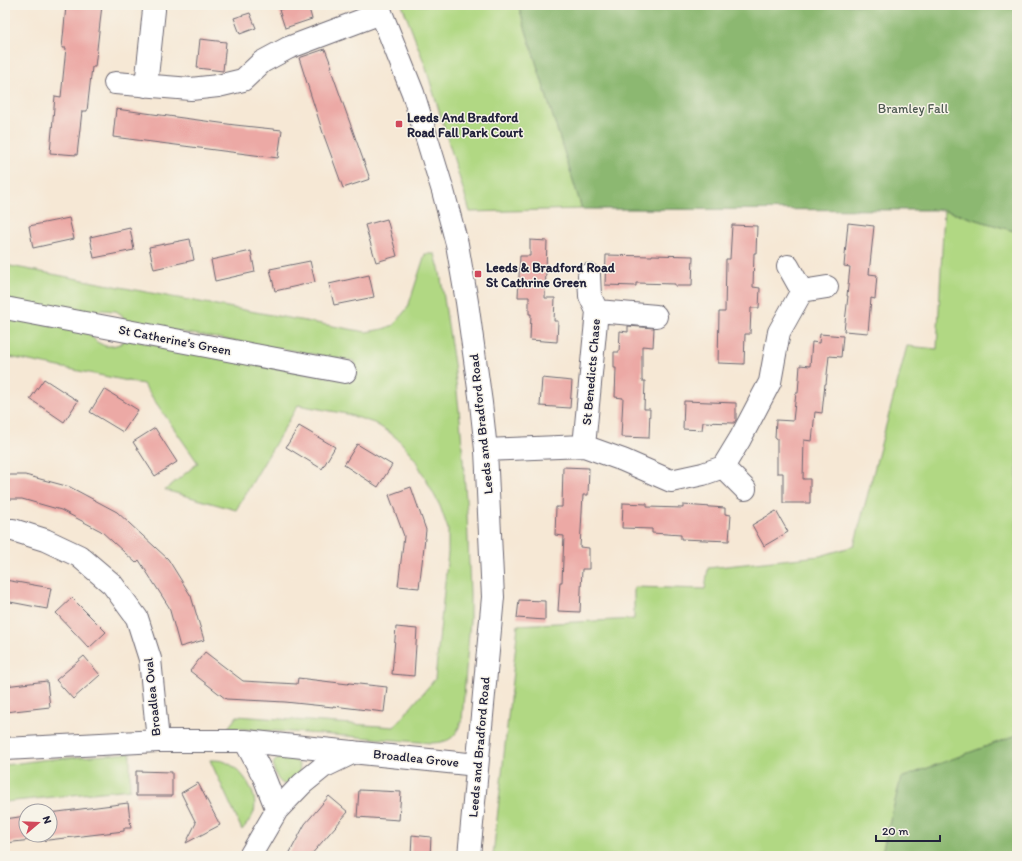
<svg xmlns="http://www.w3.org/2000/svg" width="1022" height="861" viewBox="0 0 1022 861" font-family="Itim,sans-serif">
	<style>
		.green { fill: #b1d883; stroke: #6a7d5f }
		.forest { fill: #8cb871; stroke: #576d56 }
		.building { fill: #eca9a5 }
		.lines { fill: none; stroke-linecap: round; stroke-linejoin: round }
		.minor-casing { stroke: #6c6771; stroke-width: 24 }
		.secondary-casing { stroke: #6c6771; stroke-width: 24 }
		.minor { stroke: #fff; stroke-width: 22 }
		.secondary { stroke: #fff; stroke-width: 22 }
		.poi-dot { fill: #d1495b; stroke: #f7f3e8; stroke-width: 1.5 }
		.labels { text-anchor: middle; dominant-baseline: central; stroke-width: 3; stroke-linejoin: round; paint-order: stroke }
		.park-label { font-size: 13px; fill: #4d5951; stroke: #f7f3e8 }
		.poi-label { font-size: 13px; font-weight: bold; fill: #22223b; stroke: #f7f3e8; text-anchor: start }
		.street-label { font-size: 13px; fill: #22223b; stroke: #f7f3e8 }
	</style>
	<rect width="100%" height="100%" fill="#f7f3e8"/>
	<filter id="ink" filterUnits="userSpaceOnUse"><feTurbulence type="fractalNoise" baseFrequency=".025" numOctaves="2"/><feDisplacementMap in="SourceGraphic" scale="8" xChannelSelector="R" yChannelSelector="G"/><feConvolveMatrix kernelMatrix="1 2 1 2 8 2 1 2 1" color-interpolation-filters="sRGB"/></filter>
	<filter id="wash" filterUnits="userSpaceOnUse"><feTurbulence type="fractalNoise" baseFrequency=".012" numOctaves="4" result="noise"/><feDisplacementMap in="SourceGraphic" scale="16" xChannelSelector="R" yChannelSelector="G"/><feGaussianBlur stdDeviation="0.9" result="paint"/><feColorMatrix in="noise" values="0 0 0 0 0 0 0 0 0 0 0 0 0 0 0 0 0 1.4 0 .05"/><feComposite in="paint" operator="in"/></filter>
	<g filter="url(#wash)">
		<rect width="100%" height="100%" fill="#f6e8d5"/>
		<path class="green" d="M402 5H518L582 209 470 212 425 65Z
			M944 210 1017 232V735L901 778 881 856H493L518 625 634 619V587L705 589 708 568 820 556 854 546 907 346 937 349Z
			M425 254H435L440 272 454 364 460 419 467 513 470 593V620L462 720C455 738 451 742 431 743L322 734 228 728 237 716 394 727 435 679 448 553V529L440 506 415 459 400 441 389 432 374 423 347 414 298 405 236 510 165 490 198 463 143 384 5 356V316L87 332 97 342 105 346H112L120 344 126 339 262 365 351 381 354 361 126 323 122 315 116 311 101 310 89 316 5 299V265L172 297 366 332 383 329 394 325 408 307Z
			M130 753V789L5 802V765L41 760Z
			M283 758C286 758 289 758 292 759 301 762 302 771 296 776 293 779 289 783 286 784 279 786 271 768 274 762 276 759 280 759 283 758Z
			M210 760C214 760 219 760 223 761 241 767 259 793 254 812 252 818 246 825 242 830Z"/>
		<path class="forest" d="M518 5H1017V232L944 210 582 209Z
			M1017 735V856H881L901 778Z"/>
		<g id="blocks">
			<path class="building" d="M75 5H102L95 67H92L87 111H82L77 155 50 153 55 96 61 97 66 48H62L66 6 74 7Z
				M294 5H308L312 19 285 28 279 10Z
				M250 13 256 28 240 34 234 18Z
				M200 39 226 42 223 71 197 68Z
				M325 49 332 67H330L370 179 343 188 323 133 299 58Z
				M116 109 235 125 282 130 278 158 113 137Z
				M69 218 74 239 33 248 29 226Z
				M387 219 397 256 376 262 365 225Z
				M848 223 874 226 869 274 877 275 875 299 871 298 868 333 844 331 848 296H847L850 267 844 266Z
				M732 225 757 226 756 253H754L753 287 760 288 759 308H751L750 334H745L744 364 718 363 719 312H725L726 259H730Z
				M130 228 134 250 94 258 90 237Z
				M190 239 194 260 154 269 149 247Z
				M530 240 547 241 545 298H555L554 321H558L557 342 530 340 531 314H529V297H518L520 256H530Z
				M251 251 255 272 215 281 211 260Z
				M606 255 652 256V255L693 256 692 286H675V284L636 283V286L605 285Z
				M310 261 315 282 275 291 270 269Z
				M369 275 374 297 334 305 329 284Z
				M628 326 654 328 653 347 642 346V381H645L644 409H650L649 438 621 437 623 398 615 397 616 368H614V352H619L620 331 628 332Z
				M820 334 843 336 841 357 829 356 826 384H825L822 413 815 412 812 441 804 440 803 479H810V503H783V473H777V438H775L776 420 793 421 796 393H798L800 365 810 366 812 342 819 343Z
				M542 378 572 381 570 408 540 406Z
				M44 379 78 401 64 422 30 399Z
				M104 389 138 410 123 432 90 412Z
				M684 401 736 403V420L734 423 703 422 702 430 683 429Z
				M299 426 335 447 322 469 286 447Z
				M155 428 177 462 155 476 133 442Z
				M357 444 392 465 378 487 344 465Z
				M563 467 589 468 588 495H583L580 547 589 548V569H582L580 612 558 611 560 582H562L564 536 555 535 556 507H562Z
				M5 475H25L70 487 117 512 168 559 191 596 204 640 180 647 169 607 139 560 136 563 101 531 61 510 22 499H5Z
				M411 487 426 530 419 588 398 586 404 536 389 495Z
				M623 503 647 504V507L683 508V505L725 508V514L731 515 729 541 681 539V535L652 533V529L622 528Z
				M776 511 788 532 764 546 752 525Z
				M5 580 51 588 47 609 5 601Z
				M72 598 106 632 89 648 56 613Z
				M519 600 545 601V620L517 618Z
				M396 627 417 629 414 676 392 674Z
				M205 652 243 681 297 684 298 678 348 684 349 683 387 687 384 712 333 706V707L285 702 226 699 190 671Z
				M84 656 100 675 73 699 56 680Z
				M47 681 50 707 5 712V686Z
				M136 771 172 772V796H136Z
				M198 783 220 825 186 843 196 823 181 793Z
				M359 790 401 792 399 820 357 817Z
				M329 796 348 812 310 856H288L305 824Z
				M128 803 131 828H124V831L40 841V839L5 843V819L26 816V835H50V813Z
				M412 835 431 837 430 856H411Z"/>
		</g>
	</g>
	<g filter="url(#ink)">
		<use href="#blocks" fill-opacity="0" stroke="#6c6771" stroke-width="1"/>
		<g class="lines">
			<defs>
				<path id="minor" d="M115 83 191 89 218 86 243 80 262 62 288 48 381 13
					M146 86 154 10 153 5
					M788 266 802 291 827 287
					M589 275 590 296 597 311
					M5 308 345 372
					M584 446 597 311 656 316
					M486 450 584 446 623 460 671 481 703 474 723 467 740 439 770 382 779 332 802 291
					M723 467 745 489
					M5 530H13L45 540 79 556 112 584 137 618 150 659 158 741 5 749
					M158 741H245L477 765
					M245 741 264 777 277 810
					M250 856 277 810 302 784 323 767 354 752"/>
				<path id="secondary" d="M378 5 413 93 443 191 457 244 467 302 481 403 486 450 493 597 469 856"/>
			</defs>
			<use href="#minor" class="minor-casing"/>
			<use href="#secondary" class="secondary-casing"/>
			<use href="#minor" class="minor"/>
			<use href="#secondary" class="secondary"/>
		</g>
	</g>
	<g class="poi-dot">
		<rect x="395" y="120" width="8" height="8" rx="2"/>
		<rect x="474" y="270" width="8" height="8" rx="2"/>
	</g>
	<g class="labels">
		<g class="park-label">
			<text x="913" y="108">Bramley Fall</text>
		</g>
		<g class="poi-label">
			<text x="407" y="117">Leeds And Bradford<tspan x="407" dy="15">Road Fall Park Court</tspan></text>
			<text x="486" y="267">Leeds &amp; Bradford Road<tspan x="486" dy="15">St Cathrine Green</tspan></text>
		</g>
		<g class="street-label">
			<text transform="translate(175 340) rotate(11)">St Catherine's Green</text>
			<text transform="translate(591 372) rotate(-85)">St Benedicts Chase</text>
			<text transform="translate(481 424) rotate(-96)">Leeds and Bradford Road</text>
			<text transform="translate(152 697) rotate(-96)">Broadlea Oval</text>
			<text transform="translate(479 747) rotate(-85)">Leeds and Bradford Road</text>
			<text transform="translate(416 758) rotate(6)">Broadlea Grove</text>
		</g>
	</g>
	<rect width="1022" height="861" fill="none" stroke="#f7f3e8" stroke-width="20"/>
	<g transform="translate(38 823) rotate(71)"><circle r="19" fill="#f7f3e8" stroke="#a29fa3"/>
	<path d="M0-3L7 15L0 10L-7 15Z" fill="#d1495b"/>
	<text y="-6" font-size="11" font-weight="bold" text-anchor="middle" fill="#22223b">N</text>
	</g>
	<path d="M876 835v6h64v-6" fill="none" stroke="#22223b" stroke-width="2"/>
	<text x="882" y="835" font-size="12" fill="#22223b" stroke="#f7f3e8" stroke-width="3" paint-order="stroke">20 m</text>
</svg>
